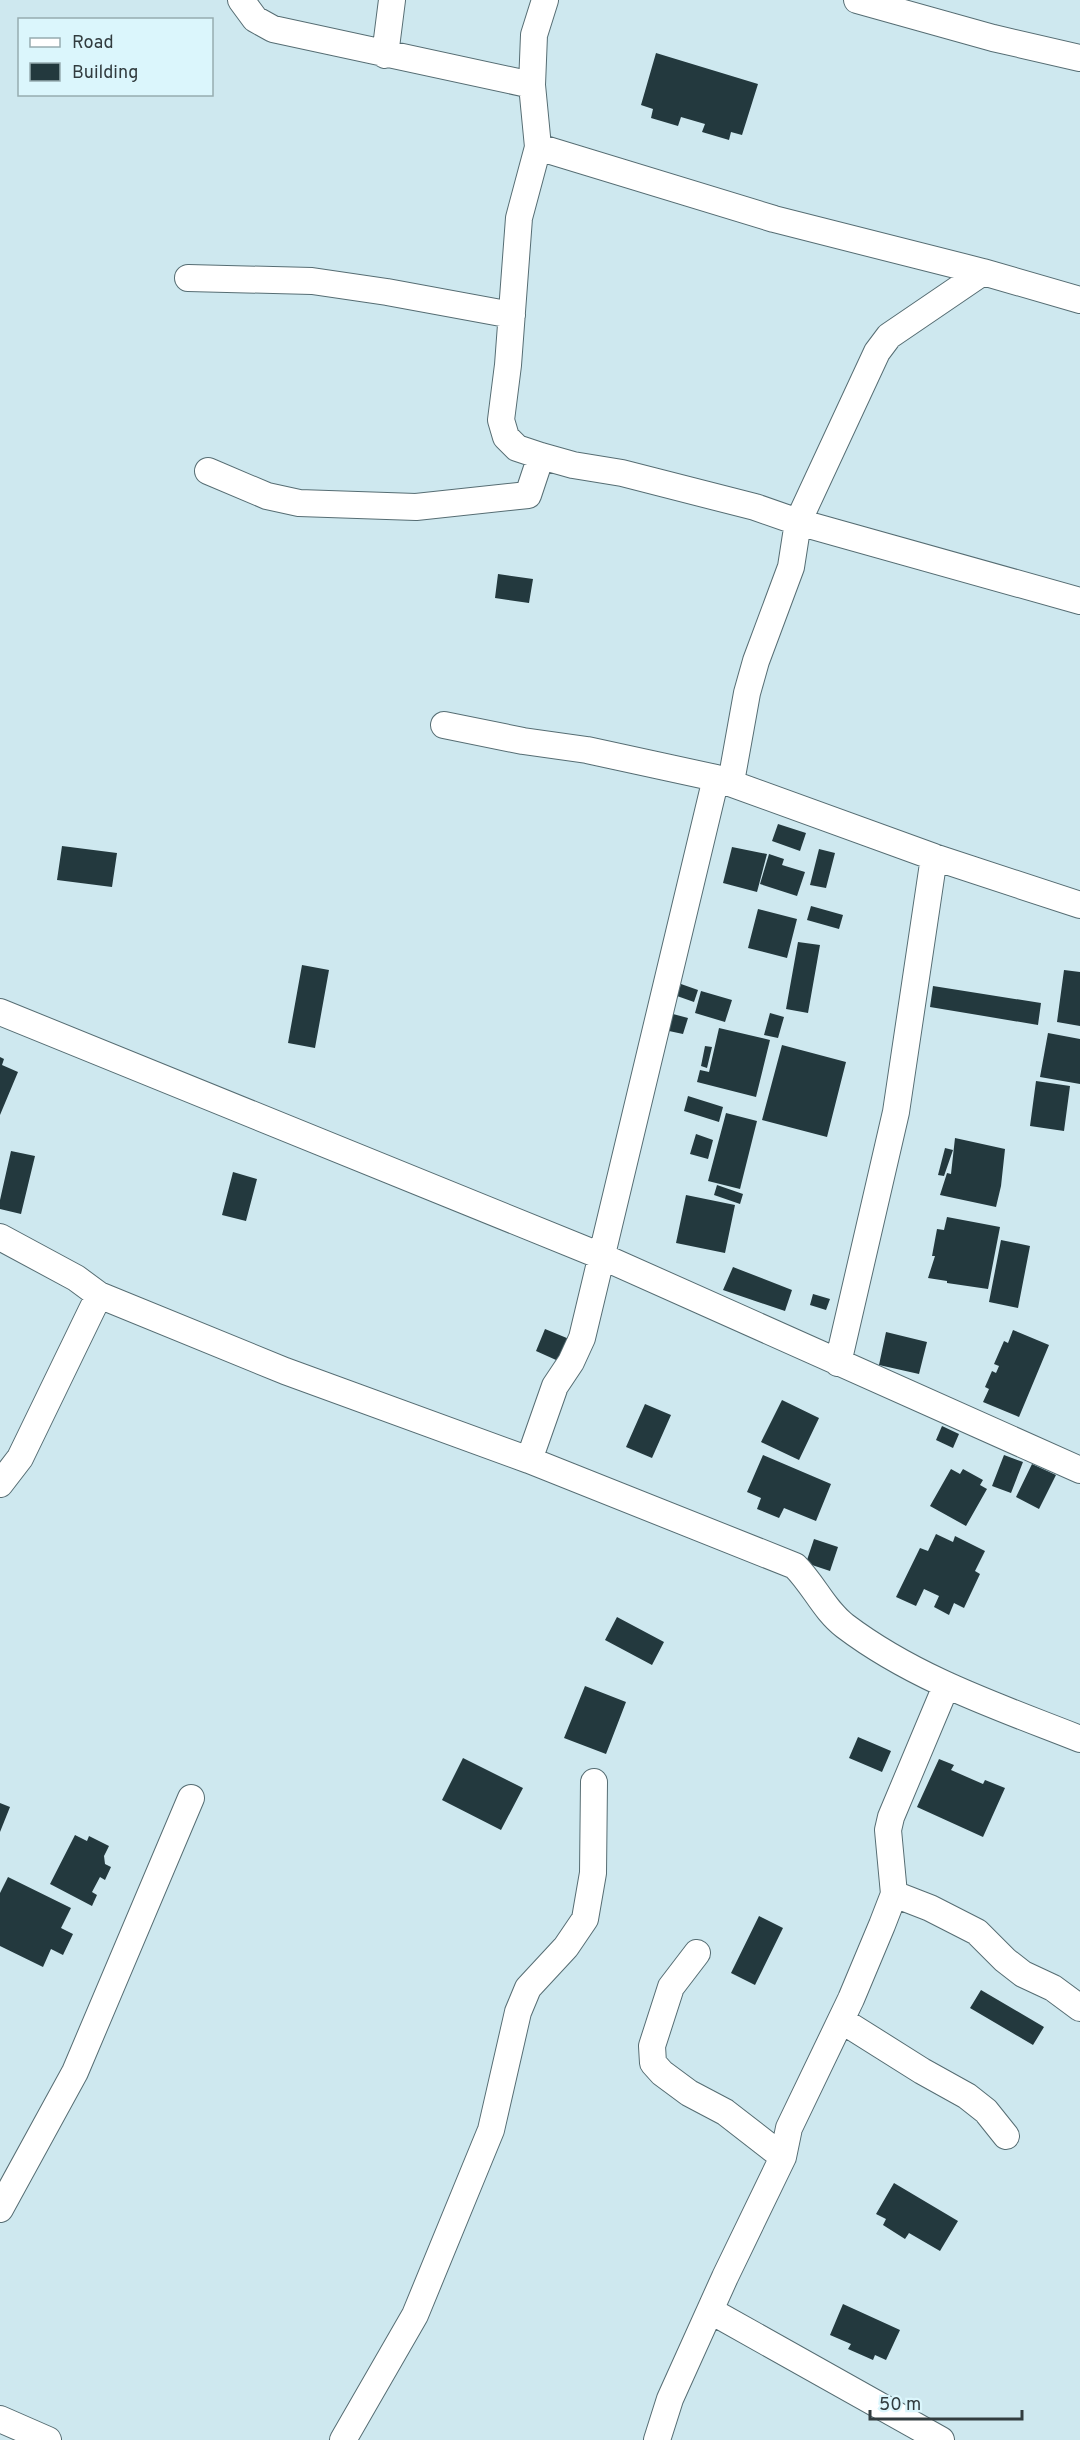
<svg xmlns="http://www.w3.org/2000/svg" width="1080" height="2440" viewBox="0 0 1080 2440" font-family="Overpass,sans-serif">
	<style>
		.building { fill: #23393e }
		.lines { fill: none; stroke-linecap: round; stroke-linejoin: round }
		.minor-casing { stroke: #566d73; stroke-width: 28 }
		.minor { stroke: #fff; stroke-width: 26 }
	</style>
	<rect width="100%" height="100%" fill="#cee8ef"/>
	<path class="building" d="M656 53 758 84 742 135 731 132 729 140 702 132 705 124 681 117 678 126 651 118 653 109 641 105Z
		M498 574 533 579 529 603 495 598Z
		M778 824 806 833 800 851 772 841Z
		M62 846 117 853 112 887 57 880Z
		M732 847 767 854 757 892 723 883Z
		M819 849 835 853 826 888 810 885Z
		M769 854 784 859 782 865 805 872 797 896 760 884Z
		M811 906 843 915 839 929 807 920Z
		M758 909 797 919 787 958 748 948Z
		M798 942 820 945 808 1013 786 1009Z
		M302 965 329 970 315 1048 288 1043Z
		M1064 970 1080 972V1026L1057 1022Z
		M681 984 698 990 694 1002 677 996Z
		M933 986 1041 1003 1038 1025 930 1007Z
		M701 991 732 1000 725 1022 695 1013Z
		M770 1013 784 1017 778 1038 764 1035Z
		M673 1014 688 1018 683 1034 669 1031Z
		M719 1028 770 1040 756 1097 697 1082 700 1070 709 1072Z
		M1048 1033 1080 1039V1084L1040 1077Z
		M782 1045 846 1062 827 1137 762 1120Z
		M705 1046 712 1047 707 1068 701 1066Z
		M0 1057 4 1059 2 1065 18 1072 0 1115Z
		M1036 1081 1070 1086 1064 1131 1030 1126Z
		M688 1096 723 1107 719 1122 684 1111Z
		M726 1113 757 1121 740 1189 708 1181Z
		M696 1134 713 1140 708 1159 690 1154Z
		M955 1138 1005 1149 1001 1186 996 1207 940 1195 947 1173 951 1174Z
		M945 1148 953 1150 944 1176 938 1175Z
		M11 1151 35 1156 21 1214 0 1209V1200Z
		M233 1172 257 1179 246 1221 222 1215Z
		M717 1185 743 1194 740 1204 714 1195Z
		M686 1195 735 1205 725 1253 676 1243Z
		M947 1217 1000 1227 988 1289 947 1283V1281L928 1278 935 1256H932L937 1229 944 1230Z
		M1001 1240 1030 1246 1018 1308 989 1302Z
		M733 1267 792 1290 785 1311 723 1290Z
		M813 1294 830 1299 826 1310 810 1305Z
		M545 1329 574 1341 565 1364 536 1351Z
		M1013 1330 1049 1345 1019 1417 983 1402 989 1389 985 1387 992 1371 996 1373 999 1366 994 1364 1004 1341 1008 1343Z
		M886 1332 927 1342 919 1374 879 1365Z
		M782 1400 819 1418 799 1460 761 1442Z
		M645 1404 671 1415 652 1458 626 1447Z
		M942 1426 959 1434 953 1448 936 1440Z
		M763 1455 831 1484 816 1521 784 1508 779 1518 757 1509 761 1498 747 1492Z
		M1004 1455 1023 1462 1011 1493 992 1486Z
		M1032 1464 1056 1475 1039 1509 1016 1497Z
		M951 1469 960 1474 963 1469 983 1480 980 1485 987 1489 966 1526 930 1506Z
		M936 1534 953 1542 955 1536 985 1551 975 1571 980 1574 964 1608 954 1603 949 1615 934 1607 939 1596 924 1589 916 1606 896 1597 920 1548 928 1551Z
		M814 1539 838 1547 830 1571 806 1563Z
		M617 1617 664 1642 652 1665 605 1640Z
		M585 1686 626 1702 606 1754 564 1738Z
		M858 1737 891 1751 882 1772 849 1758Z
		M463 1758 523 1788 501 1830 442 1800Z
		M939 1759 954 1765 951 1770 983 1784 985 1780 1005 1788 983 1837 917 1807Z
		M0 1803 10 1807 0 1832Z
		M75 1835 87 1841 89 1836 109 1846 104 1856 105 1864 111 1867 105 1880 100 1877 92 1892 97 1895 92 1906 50 1884Z
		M8 1877 71 1908 61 1928 73 1934 63 1955 51 1949 43 1967 0 1946V1893Z
		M759 1916 783 1928 755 1985 731 1973Z
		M981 1990 1044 2027 1033 2045 970 2008Z
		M894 2183 958 2221 940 2251 909 2233 905 2239 883 2225 886 2219 876 2214Z
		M843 2304 900 2330 886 2360 875 2355 873 2360 848 2349 851 2344 830 2335Z"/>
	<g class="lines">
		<defs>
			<path id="minor" d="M241 0 255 19 273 29 532 85
				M545 0 534 35 532 85 538 147 519 218 508 365 501 420 506 437 517 448 541 456 573 465 622 473 755 507 798 522 1080 601
				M857 0 993 38 1080 58
				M385 55 392 0
				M538 147 774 219 983 272 1080 300
				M188 278 312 281 387 292 512 315
				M208 471 267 496 299 503 416 507 528 495 541 456
				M444 725 523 741 587 750 716 778
				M731 782 747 693 756 661 791 567 798 522 877 352 889 336 983 272
				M1080 905 934 857 716 778 582 1338 571 1362 555 1386 529 1460 795 1566C814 1585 824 1610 845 1626 915 1679 999 1707 1080 1739
				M0 1012 601 1256 1080 1470
				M0 1237 76 1278 99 1295 285 1371 529 1460
				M838 1363 896 1112 934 857
				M0 1484 20 1458 99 1295
				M894 1894 930 1908 977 1932 1005 1960 1023 1974 1053 1988 1080 2008
				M697 1953 671 1987 652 2046 653 2063 662 2073 689 2093 725 2112 783 2157
				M841 2020 922 2071 967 2096 986 2111 1006 2136
				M0 2209 75 2072 191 1798
				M711 2311 941 2440
				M0 2419 48 2440
				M343 2440 415 2315 491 2130 518 2012 528 1988 566 1947 585 1919 593 1873 594 1782
				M657 2440 670 2399 725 2277 783 2157 789 2128 851 1999 882 1925 894 1894 888 1830 891 1817 946 1686"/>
		</defs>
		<use href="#minor" class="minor-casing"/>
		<use href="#minor" class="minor"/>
	</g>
	<rect x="18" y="18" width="195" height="78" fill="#dbf6fc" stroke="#97acb0" stroke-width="1.5"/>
	<rect x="30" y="38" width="30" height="9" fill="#ffffff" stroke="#97acb0" stroke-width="1.5"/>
	<text x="72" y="48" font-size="18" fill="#323c3f">Road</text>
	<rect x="30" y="63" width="30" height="18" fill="#23393e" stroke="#97acb0" stroke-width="1.5"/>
	<text x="72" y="78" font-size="18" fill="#323c3f">Building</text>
	<path d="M870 2410v9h152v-9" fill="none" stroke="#323c3f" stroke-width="3"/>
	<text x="879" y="2410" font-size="18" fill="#323c3f" stroke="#dbf6fc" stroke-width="4.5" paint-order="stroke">50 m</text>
</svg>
